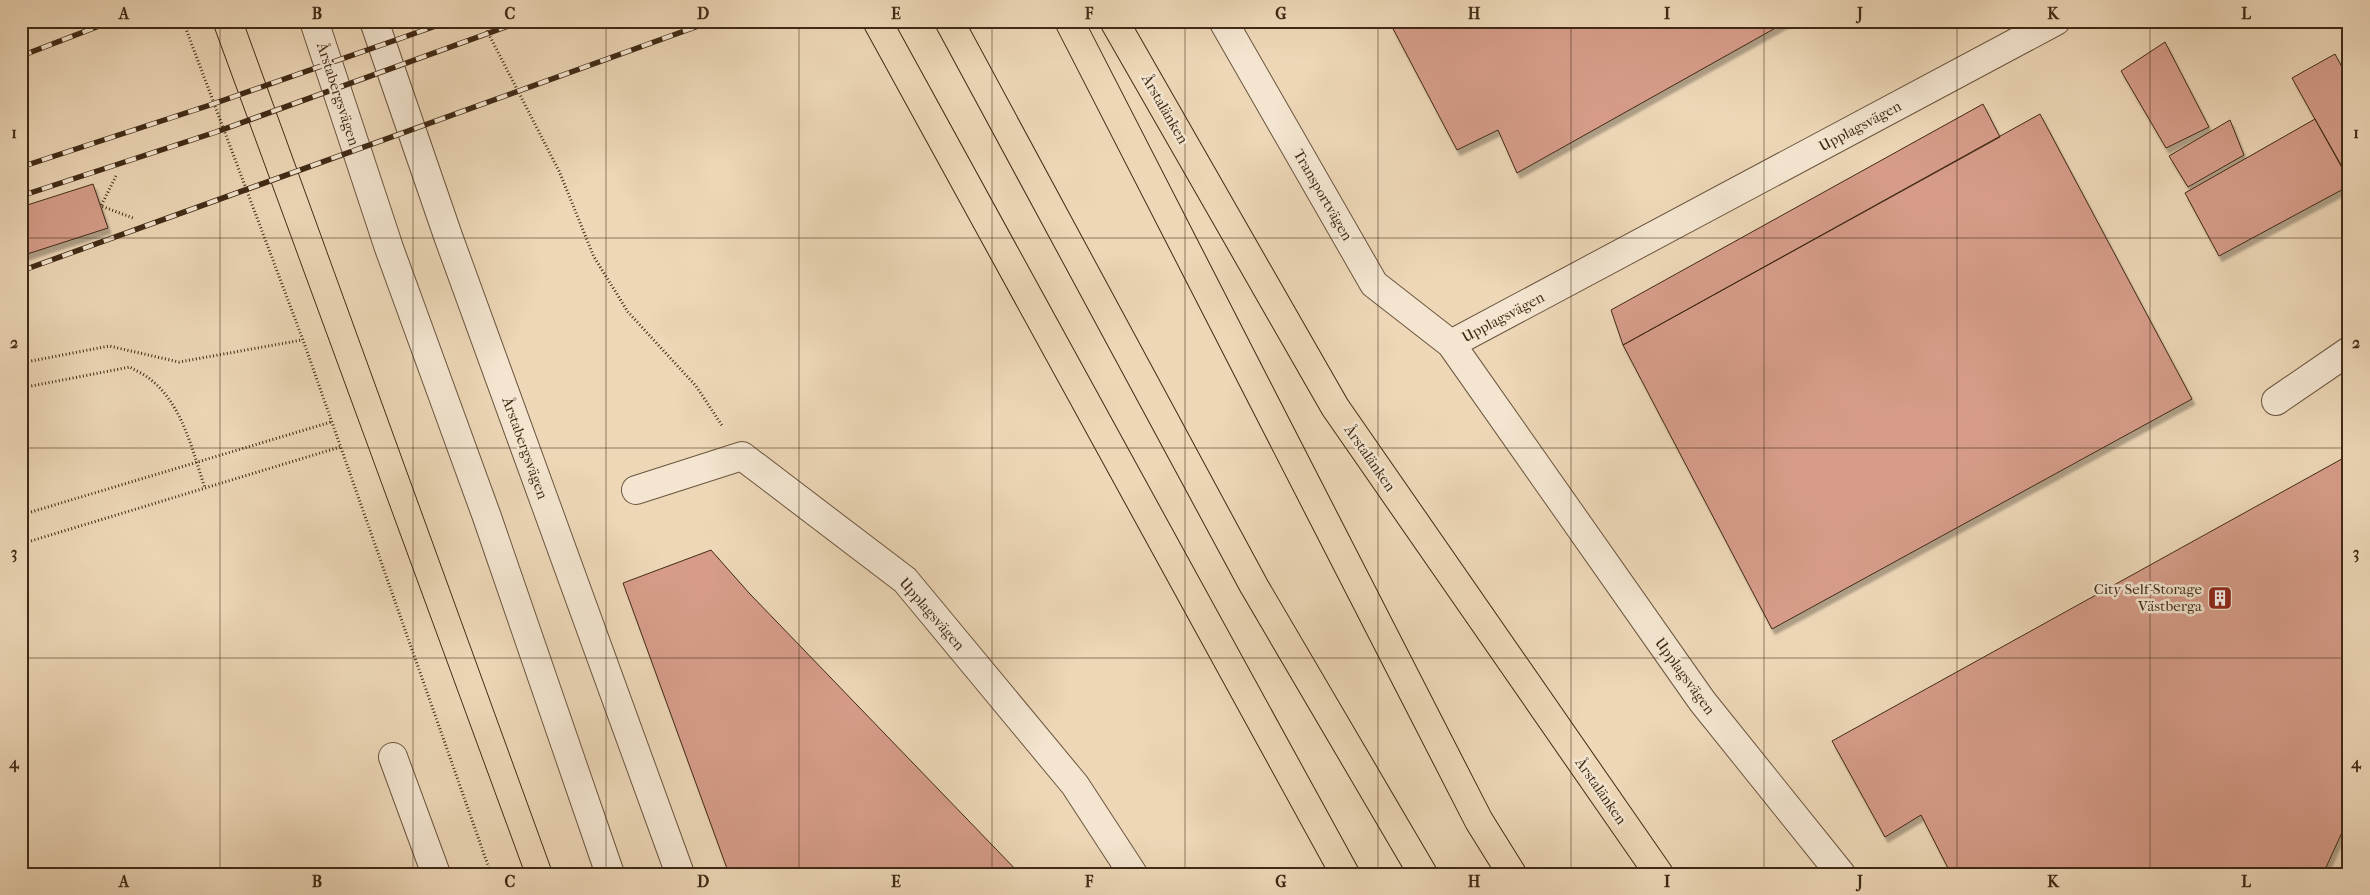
<svg xmlns="http://www.w3.org/2000/svg" width="2370" height="895" viewBox="0 0 2370 895" font-family="'IM FELL French Canon',serif">
	<style>
		.building { fill: #d69c89; stroke: #402a16; filter: url(#shadow) }
		.lines { fill: none; stroke-linecap: round; stroke-linejoin: round }
		.minor-casing { stroke: #6b553e; stroke-width: 30 }
		.highway-casing { stroke: #402a16; stroke-width: 30 }
		.path { stroke: #402a16; stroke-width: 3; stroke-dasharray: 1 2.5; stroke-linecap: butt }
		.minor { stroke: #f3e5d0; stroke-width: 28 }
		.highway { stroke: #edd7b7; stroke-width: 28 }
		.tram { stroke: #402a16; stroke-width: 1 }
		.rail-casing { stroke: #402a16; stroke-width: 5.5 }
		.rail { stroke: #f3e5d0; stroke-width: 4; stroke-dasharray: 11; stroke-linecap: butt }
		.grid { fill: none; stroke: #402a16; stroke-width: 1; stroke-opacity: 0.55 }
		.labels { text-anchor: middle; dominant-baseline: central; stroke-width: 5; stroke-linejoin: round; paint-order: stroke }
		.street-label { font-size: 15px; fill: #402a16; stroke: #f3e5d0 }
		.poi-label { font-size: 15px; fill: #402a16; stroke: #f3e5d0; text-anchor: end }
		.neatline { fill: none; stroke: #402a16; stroke-width: 2 }
		.grid-label { font-size: 16px; text-anchor: middle; font-weight: bold; fill: #402a16 }
	</style>
	<defs>
		<filter id="shadow"><feDropShadow dx="3" dy="5.5" stdDeviation="1" flood-color="#0004"/></filter>
	</defs>
	<rect width="100%" height="100%" fill="#edd7b7"/>
	<filter id="stains"><feTurbulence type="fractalNoise" baseFrequency=".004" numOctaves="4"/><feColorMatrix values="0 0 0 0 .2 0 0 0 0 .09 0 0 0 0 .02 0 0 0 .5 -.17"/></filter>
	<radialGradient id="worn" r=".72"><stop offset=".6" stop-color="#630" stop-opacity="0"/><stop offset="1" stop-color="#630" stop-opacity=".3"/></radialGradient>
	<path class="building" d="M1389 21H1788L1517 173 1498 130 1457 150Z
		M2165 42 2209 127 2166 148 2121 71Z
		M2335 54 2349 80V171L2345 173 2292 78Z
		M1983 104 2000 137 1623 345 1611 310Z
		M2040 114 2192 399 1772 629 1623 345Z
		M2315 119 2349 179V186L2219 256 2185 193Z
		M2230 120 2244 155 2188 187 2169 156Z
		M93 184 108 228 21 256V207Z
		M2349 455V817L2323 874H1951L1921 815 1885 837 1832 741Z
		M711 550 749 593 1020 874H729L623 583Z"/>
	<g class="lines">
		<defs>
			<path id="minor" d="M314 21 389 248 487 517 610 874
				M374 21 448 236 680 874
				M1223 21 1374 284 1451 344 1702 701 1841 874
				M1451 344 2056 21
				M2276 401 2349 351
				M636 490 742 456 905 580 1075 785 1133 874
				M393 757 436 874"/>
			<path id="highway" d="M877 21 1345 874
				M949 21 1254 586 1423 874
				M1069 21 1479 821 1512 874
				M1114 21 1335 407 1659 874"/>
		</defs>
		<use href="#minor" class="minor-casing"/>
		<use href="#highway" class="highway-casing"/>
		<path class="path" d="M183 21 303 340 491 874
			M482 21 559 171 594 257 628 312 696 386 723 427
			M116 176 101 206 133 218
			M21 363 109 346 179 362 302 340
			M21 388 130 367C136 371 144 374 150 379 183 405 192 450 205 488
			M21 515 331 422
			M21 544 340 447"/>
		<use href="#minor" class="minor"/>
		<use href="#highway" class="highway"/>
		<path class="tram" d="M212 21 525 874
			M243 21 553 874"/>
		<defs>
			<path id="rail" d="M21 56 112 21
				M21 167 207 106 450 21
				M21 196 216 132 522 21
				M21 271 712 21"/>
		</defs>
		<use href="#rail" class="rail-casing"/>
		<use href="#rail" class="rail"/>
	</g>
	<path class="grid" d="M220 21V874M413 21V874M606 21V874M799 21V874M992 21V874M1185 21V874M1378 21V874M1571 21V874M1764 21V874M1957 21V874M2150 21V874M21 238H2349M21 448H2349M21 658H2349"/>
	<defs>
		<symbol id="building-square" viewBox="-11 -11 22 22"><rect x="-9" y="-9" width="18" height="18" rx="4" fill="#8f2418" stroke="#f3e5d0"/><path d="M-4-6H4V6H1V3H-1V6H-4ZM-2.5-4.3h1.7v1.8h-1.7ZM.8-4.3h1.7v1.8H.8ZM-2.5-1h1.7V.8h-1.7ZM.8-1h1.7V.8H.8Z" fill="#fff"/></symbol>
	</defs>
	<g fill-rule="evenodd">
		<use href="#building-square" x="2206" y="584" width="28" height="28"/>
	</g>
	<g class="labels">
		<g class="street-label">
			<text transform="translate(338 94) rotate(72)">Årstabergsvägen</text>
			<text transform="translate(1165 109) rotate(60)">Årstalänken</text>
			<text transform="translate(1860 126) rotate(-28)">Upplagsvägen</text>
			<text transform="translate(1323 195) rotate(60)">Transportvägen</text>
			<text transform="translate(1503 317) rotate(-28)">Upplagsvägen</text>
			<text transform="translate(525 448) rotate(70)">Årstabergsvägen</text>
			<text transform="translate(1370 458) rotate(55)">Årstalänken</text>
			<text transform="translate(932 614) rotate(49)">Upplagsvägen</text>
			<text transform="translate(1685 676) rotate(54)">Upplagsvägen</text>
			<text transform="translate(1601 791) rotate(55)">Årstalänken</text>
		</g>
		<g class="poi-label">
			<text x="2202" y="589">City Self-Storage<tspan x="2202" dy="17">Västberga</tspan></text>
		</g>
	</g>
	<rect width="2370" height="895" fill="none" stroke="#edd7b7" stroke-width="55"/>
	<rect x="28" y="28" width="2314" height="840" class="neatline"/>
	<g class="grid-label">
		<text x="124" y="19">A</text>
		<text x="317" y="19">B</text>
		<text x="510" y="19">C</text>
		<text x="703" y="19">D</text>
		<text x="896" y="19">E</text>
		<text x="1089" y="19">F</text>
		<text x="1281" y="19">G</text>
		<text x="1474" y="19">H</text>
		<text x="1667" y="19">I</text>
		<text x="1860" y="19">J</text>
		<text x="2053" y="19">K</text>
		<text x="2246" y="19">L</text>
		<text x="14" y="138">1</text>
		<text x="2356" y="138">1</text>
		<text x="14" y="348">2</text>
		<text x="2356" y="348">2</text>
		<text x="14" y="558">3</text>
		<text x="2356" y="558">3</text>
		<text x="14" y="768">4</text>
		<text x="2356" y="768">4</text>
		<text x="124" y="887">A</text>
		<text x="317" y="887">B</text>
		<text x="510" y="887">C</text>
		<text x="703" y="887">D</text>
		<text x="896" y="887">E</text>
		<text x="1089" y="887">F</text>
		<text x="1281" y="887">G</text>
		<text x="1474" y="887">H</text>
		<text x="1667" y="887">I</text>
		<text x="1860" y="887">J</text>
		<text x="2053" y="887">K</text>
		<text x="2246" y="887">L</text>
	</g>
	<rect width="100%" height="100%" filter="url(#stains)"/>
	<rect width="100%" height="100%" fill="url(#worn)"/>
</svg>
